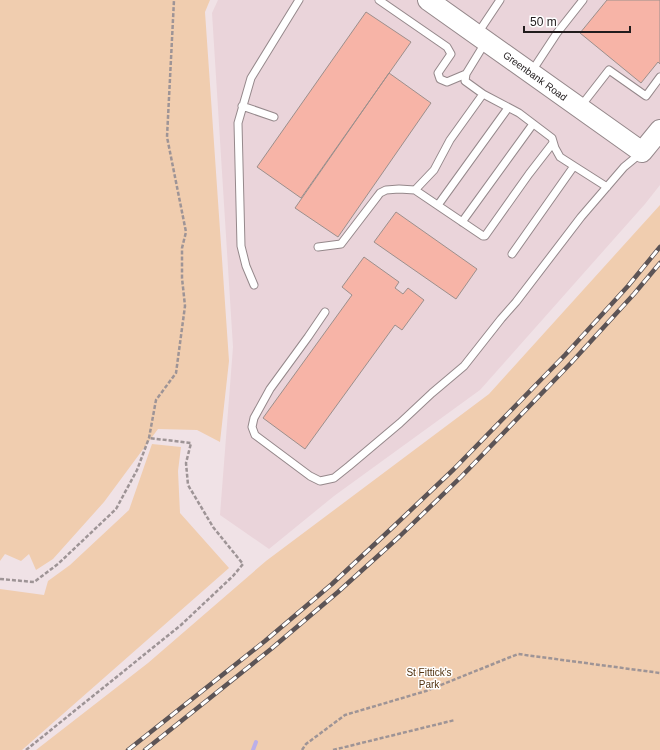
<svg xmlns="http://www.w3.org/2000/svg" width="660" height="750" viewBox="0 0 660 750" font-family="Arial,sans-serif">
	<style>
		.built { fill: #ead4da }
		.green { fill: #f0cdaf }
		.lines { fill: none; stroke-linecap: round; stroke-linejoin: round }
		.stream { stroke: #bbafe9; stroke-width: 4 }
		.building { fill: #f7b4a7; stroke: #9c8f8c }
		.lane-casing { stroke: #95888b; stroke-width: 9 }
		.secondary-casing { stroke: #95888b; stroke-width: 22 }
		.path { stroke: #9e9496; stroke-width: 2.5; stroke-dasharray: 4 2; stroke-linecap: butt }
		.lane { stroke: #fff; stroke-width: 7 }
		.secondary { stroke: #fff; stroke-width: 20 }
		.rail-casing { stroke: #5c5456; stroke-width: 4.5 }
		.rail { stroke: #fff; stroke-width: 3; stroke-dasharray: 9; stroke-linecap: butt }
		.labels { text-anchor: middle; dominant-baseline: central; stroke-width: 3; stroke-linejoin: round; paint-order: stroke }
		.street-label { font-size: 10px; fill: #211c1d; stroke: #fff }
		.park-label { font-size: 10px; fill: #52320f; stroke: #fff }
	</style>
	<rect width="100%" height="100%" fill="#f0e2e6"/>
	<path class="built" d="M218 0H660V185L645 204 480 390 334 496 269 549 220 515 233 347 212 13Z"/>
	<path class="green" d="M0 0H210L205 12 229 361 220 442 197 430 158 429 104 502 53 559 36 570 29 554 21 561 5 554 0 561Z
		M660 205V750H36L148 663 266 561 489 394Z
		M152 444 181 447 178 471 180 513 229 568 22 750H0V589L44 595 48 581 70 565 129 510Z"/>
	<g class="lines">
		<path class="stream" d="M253 750 256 742"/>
	</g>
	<path class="building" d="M607 0H660V64L658 62 641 83 580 33Z
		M366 12 411 42 301 198 257 167Z
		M389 73 431 103 338 237 295 208Z
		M396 212 477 269 456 299 374 242Z
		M364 257 399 282 395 288 403 294 408 288 424 300 402 330 395 325 305 449 263 418 352 295 342 287Z"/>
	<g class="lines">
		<defs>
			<path id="lane" d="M379 0 447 47 451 54 438 73 440 79 447 82 466 74
				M478 33 500 0
				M532 71 557 33 583 0
				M483 94 465 81 466 74 485 43
				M242 106 274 117
				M581 106 609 70 646 96 660 77
				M415 190 434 170 450 140 483 94 519 113 552 138 555 148 560 157 574 166
				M438 205 508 108
				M462 222 533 124
				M318 247 341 244 377 197 380 193 386 190 399 189 415 190 483 236H485L529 174 553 143
				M512 254 574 166 607 187
				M254 285 246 266 241 246 238 123 251 78 299 0
				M325 312 308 337 270 389 254 418 252 427 255 435 310 476 320 481 334 478 349 466 400 423 432 393 464 366 501 319 516 302 581 217 624 167 641 153"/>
			<path id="secondary" d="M428 0 642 152 660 130"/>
		</defs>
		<use href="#lane" class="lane-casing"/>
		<use href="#secondary" class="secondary-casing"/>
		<path class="path" d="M0 579 34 582 58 564 116 509 137 470 149 438 156 400 176 373 185 306 182 278V248L186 232 167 137 174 0
			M26 750 181 625 233 576 243 564 213 527 188 485 186 463 191 443 149 438
			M302 750 306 744 345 715 426 691 518 654 660 673
			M333 750 455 720"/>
		<use href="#lane" class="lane"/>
		<use href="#secondary" class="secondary"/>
		<defs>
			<path id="rail" d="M128 750 265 641 332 584 393 527 454 469 565 355 628 286 660 247
				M145 750 271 649 338 592 400 536 461 477 571 363 634 294 660 263"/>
		</defs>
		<use href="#rail" class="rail-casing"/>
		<use href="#rail" class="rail"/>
	</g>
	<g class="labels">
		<g class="street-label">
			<text transform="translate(535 76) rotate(36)">Greenbank Road</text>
		</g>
		<g class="park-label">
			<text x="429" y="672">St Fittick's<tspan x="429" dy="12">Park</tspan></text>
		</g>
	</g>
	<path d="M524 26v6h106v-6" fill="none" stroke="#211c1d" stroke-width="2"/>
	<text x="530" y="26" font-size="12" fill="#211c1d" stroke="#ffffff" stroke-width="3" paint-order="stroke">50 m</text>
</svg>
